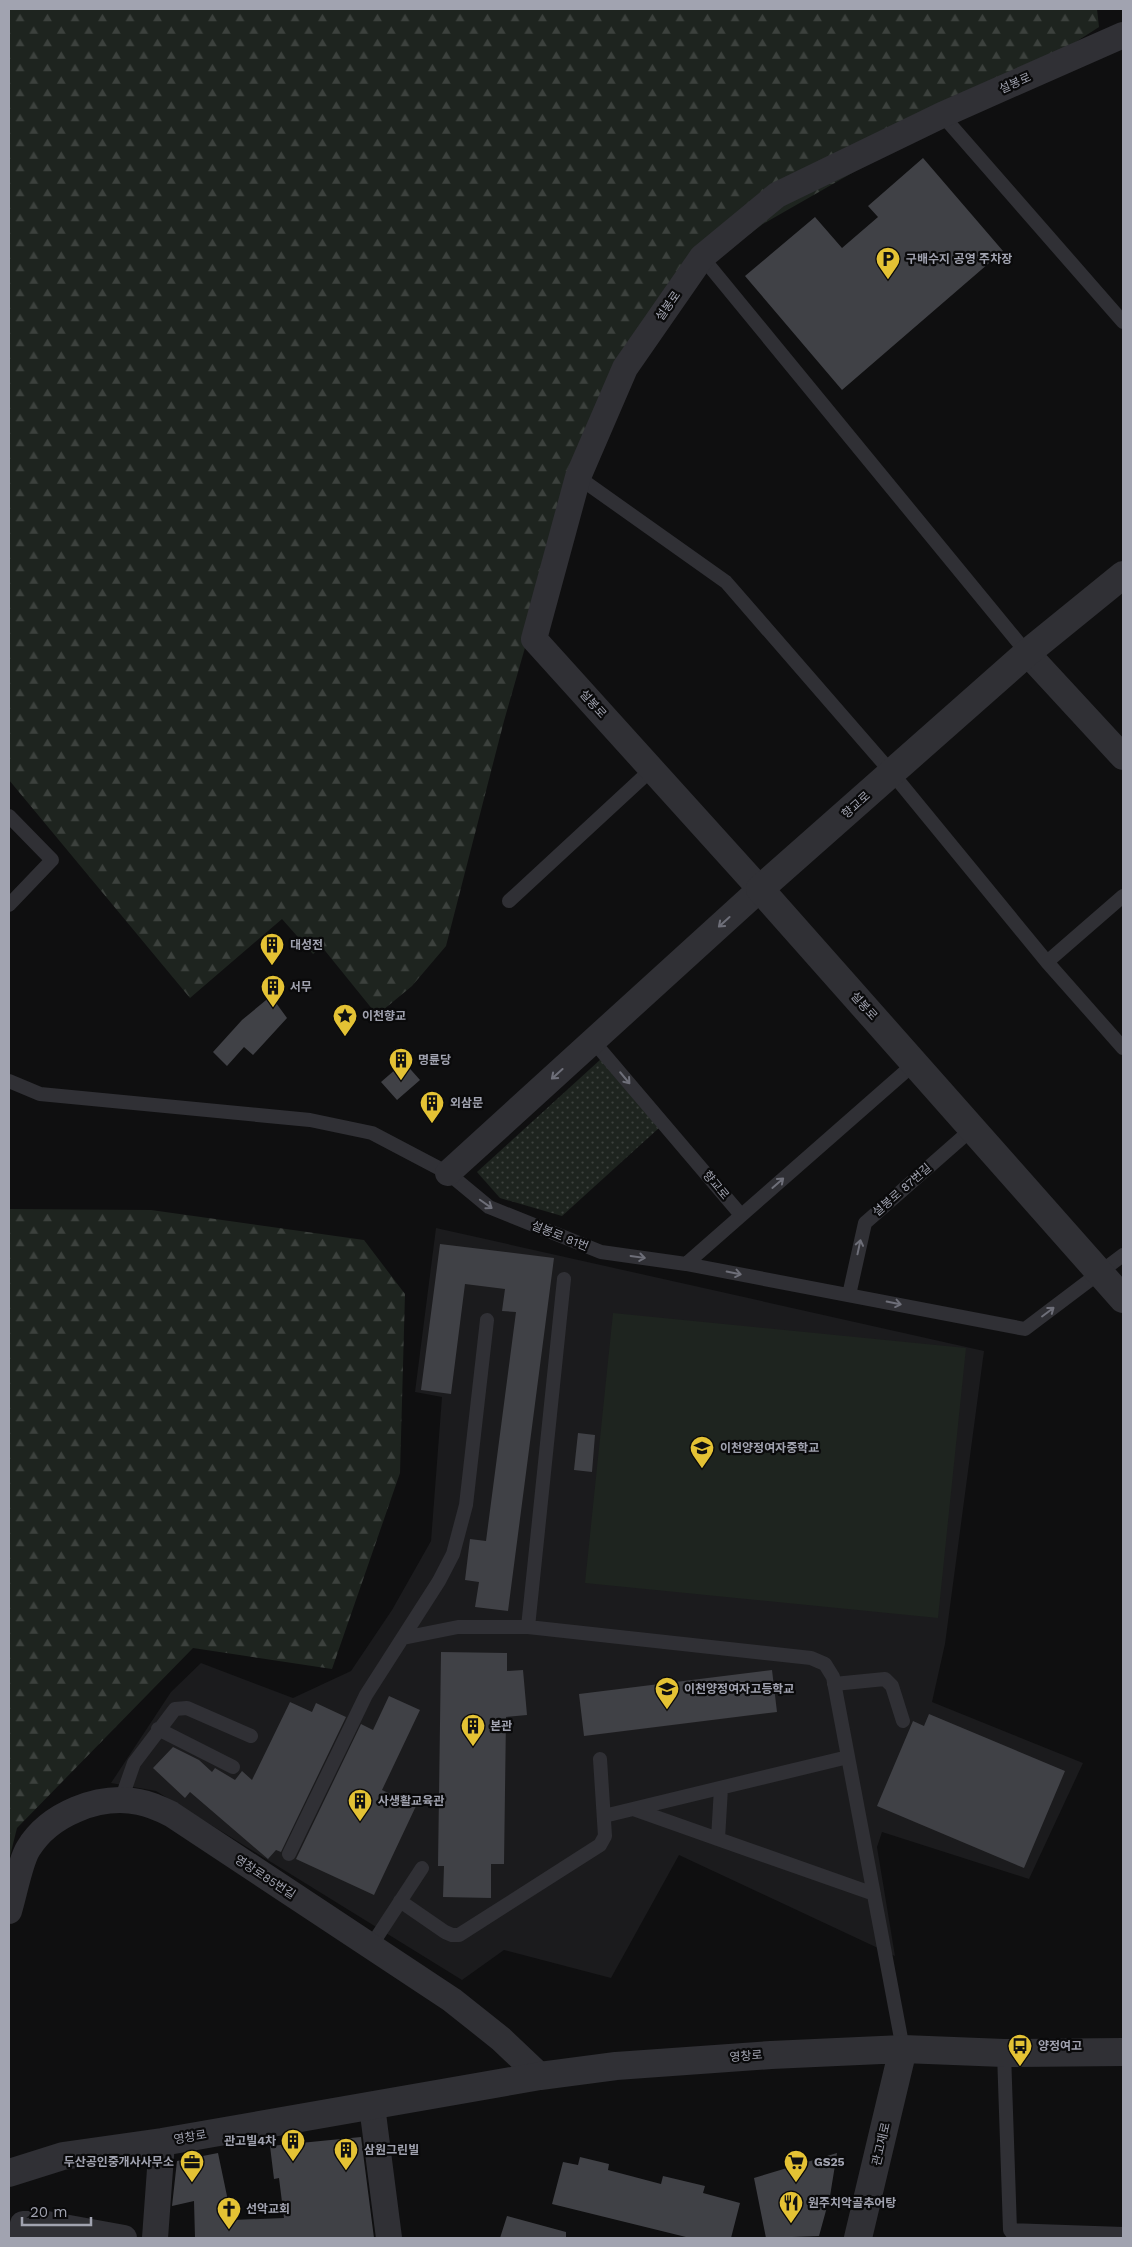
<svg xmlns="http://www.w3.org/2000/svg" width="1132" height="2247" viewBox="0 0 1132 2247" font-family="'Work Sans','Noto Sans KR',sans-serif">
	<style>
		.built { fill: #1b1b1d }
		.green { fill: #1e241f }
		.forest { fill: url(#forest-firs) }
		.park { fill: url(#park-dots) }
		.building { fill: #404146 }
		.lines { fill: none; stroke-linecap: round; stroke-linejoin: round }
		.service { stroke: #303035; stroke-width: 14 }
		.minor { stroke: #303035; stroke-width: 26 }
		.tertiary { stroke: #303035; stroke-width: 28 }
		.oneway { stroke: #6e6f79 }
		.labels { text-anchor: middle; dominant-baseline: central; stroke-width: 4.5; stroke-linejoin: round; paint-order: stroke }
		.street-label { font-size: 12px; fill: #a1a3b0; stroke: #0a0a0b }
		.poi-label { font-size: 12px; font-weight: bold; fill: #a1a3b0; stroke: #0a0a0b; text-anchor: start }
	</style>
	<defs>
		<pattern id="forest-firs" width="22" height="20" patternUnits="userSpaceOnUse" patternTransform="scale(1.25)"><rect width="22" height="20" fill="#1e241f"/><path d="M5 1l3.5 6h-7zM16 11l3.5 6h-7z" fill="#3c413d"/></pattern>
		<pattern id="park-dots" width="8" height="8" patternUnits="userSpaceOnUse" patternTransform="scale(1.25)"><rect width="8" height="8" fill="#1e241f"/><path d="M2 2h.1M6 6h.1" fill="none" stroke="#3c413d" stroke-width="1.8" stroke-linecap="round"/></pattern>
	</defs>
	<rect width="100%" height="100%" fill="#0f0f10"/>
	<path class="built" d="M436 1228 984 1351 945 1644 932 1702 1083 1763 1029 1879 882 1832 877 1847 895 1956 679 1855 611 1978 504 1950 462 1980 156 1791 111 1783 171 1692 201 1663 293 1698 351 1671 392 1610 431 1541 442 1397 415 1392Z"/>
	<path class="green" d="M613 1313 966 1348 938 1618 585 1583Z"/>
	<path class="forest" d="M9 9H1097L1099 27 1037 67 763 224 672 292 573 480 504 721 446 946 412 986 377 1015 322 947 313 954 282 919 190 998 9 780Z
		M9 1209 151 1210 364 1240 405 1294 400 1473 332 1669 193 1648 17 1828 9 1860Z"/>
	<path class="park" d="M601 1059 659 1128 562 1216 500 1198 477 1172Z"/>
	<path class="building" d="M923 158 1003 251 842 390 745 276 815 217 842 248 878 217 868 206Z
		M271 996 287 1018 253 1055 244 1047 227 1066 213 1052 242 1020Z
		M404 1062 420 1080 397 1100 381 1082Z
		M440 1244 554 1258 508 1611 475 1607 479 1582 465 1580 470 1539 486 1541 516 1312 502 1311 505 1289 465 1284 451 1394 421 1390Z
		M578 1433 595 1435 592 1472 574 1470Z
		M441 1652 507 1653V1671L523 1670 527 1715 506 1717 504 1864H491V1898L443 1897 444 1866H438Z
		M772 1670 777 1712 584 1736 579 1694Z
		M389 1696 420 1710 382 1790 416 1806 374 1895 296 1859 361 1724 373 1730Z
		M290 1702 312 1712 316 1703 346 1717 281 1852 276 1850 268 1859 190 1792 185 1798 153 1768 173 1747 199 1760 212 1772 215 1768 235 1780 242 1771 252 1780Z
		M929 1714 1065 1771 1024 1868 877 1806 913 1721 924 1726Z
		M361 2137 374 2238H195L194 2201 172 2206 177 2161 218 2153 232 2220 284 2218 279 2178 274 2179 270 2146Z
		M837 2153 830 2196 819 2236 766 2238 754 2178Z
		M580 2157 609 2164 608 2170 661 2184 663 2176 705 2186 703 2193 740 2203 731 2238H690L552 2204 563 2162 578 2165Z
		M507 2216 566 2232V2238H500Z"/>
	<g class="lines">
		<path class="service" d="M942 115 1123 322
			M702 257 1027 653
			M578 477 726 582 892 773 1047 962 1123 1048
			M9 816 52 860 9 905
			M509 901 652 769
			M1047 962 1123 896
			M593 1041 741 1215
			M9 1081 40 1094 310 1120 372 1133 448 1173 489 1207 601 1252 686 1264 1025 1329 1123 1255
			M686 1264 915 1063
			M849 1295 865 1223 972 1129
			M528 1627 564 1279
			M403 1638 458 1627H528L811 1658 825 1664 833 1677 903 2049
			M834 1684 885 1679 892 1686 903 1721
			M158 1729 233 1767
			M121 1800 134 1763 175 1709 187 1708 251 1736
			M633 1809 874 1894
			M604 1816 848 1757
			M718 1839 721 1788
			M289 1854 366 1695 439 1581 453 1554 466 1505 487 1320
			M400 1901 445 1932 452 1935H459L600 1845 605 1836 600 1759
			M371 1946 422 1868
			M1004 2053 1010 2230 1016 2238
			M1010 2230 1123 2234"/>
		<path class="minor" d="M1027 653 1123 757
			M448 1173 760 889 534 639 578 477 625 368 702 257 777 195 942 115 1123 35
			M9 1911C14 1895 20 1862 28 1849 49 1814 99 1794 139 1802 150 1804 161 1809 171 1814L452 2000 501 2039 540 2076
			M372 2106 389 2238
			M19 2238 23 2224H47L124 2238
			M155 2238 162 2142"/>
		<path class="tertiary" d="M1123 575 1027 653 760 889 1123 1299
			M9 2173 63 2156 162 2142 540 2076 616 2066 771 2055 903 2049 1004 2053 1123 2052
			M858 2238 903 2049"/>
	</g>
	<defs><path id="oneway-shaft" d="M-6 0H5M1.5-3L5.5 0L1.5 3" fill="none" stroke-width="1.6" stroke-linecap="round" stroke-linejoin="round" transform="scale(1.25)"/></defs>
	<g class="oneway">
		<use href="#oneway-shaft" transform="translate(724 922) rotate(138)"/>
		<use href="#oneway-shaft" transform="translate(557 1074) rotate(138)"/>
		<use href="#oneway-shaft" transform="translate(625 1078) rotate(50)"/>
		<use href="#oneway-shaft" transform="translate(778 1183) rotate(-41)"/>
		<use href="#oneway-shaft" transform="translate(486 1204) rotate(35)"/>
		<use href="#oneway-shaft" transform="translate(859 1247) rotate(-78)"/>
		<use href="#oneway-shaft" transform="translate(638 1257) rotate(8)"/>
		<use href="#oneway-shaft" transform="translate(734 1273) rotate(11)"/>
		<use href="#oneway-shaft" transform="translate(894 1303) rotate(11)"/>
		<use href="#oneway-shaft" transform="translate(1048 1312) rotate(-37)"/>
	</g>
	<defs>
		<symbol id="parking-pin" viewBox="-11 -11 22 30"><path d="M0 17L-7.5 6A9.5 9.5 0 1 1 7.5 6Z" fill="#e4c234" stroke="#0a0a0b"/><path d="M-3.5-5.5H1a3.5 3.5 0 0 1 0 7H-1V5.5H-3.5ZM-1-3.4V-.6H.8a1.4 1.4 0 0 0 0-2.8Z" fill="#111"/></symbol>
		<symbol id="building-pin" viewBox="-11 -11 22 30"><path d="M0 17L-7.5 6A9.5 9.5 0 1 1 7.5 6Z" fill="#e4c234" stroke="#0a0a0b"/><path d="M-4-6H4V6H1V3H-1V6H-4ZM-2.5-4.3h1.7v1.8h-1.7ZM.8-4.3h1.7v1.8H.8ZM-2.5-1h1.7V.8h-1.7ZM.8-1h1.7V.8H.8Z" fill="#111"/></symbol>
		<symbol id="sight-pin" viewBox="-11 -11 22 30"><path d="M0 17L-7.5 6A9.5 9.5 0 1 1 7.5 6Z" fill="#e4c234" stroke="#0a0a0b"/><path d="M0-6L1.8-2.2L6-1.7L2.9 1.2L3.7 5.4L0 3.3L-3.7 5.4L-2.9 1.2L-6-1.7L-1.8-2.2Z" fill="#111"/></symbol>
		<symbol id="school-pin" viewBox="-11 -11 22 30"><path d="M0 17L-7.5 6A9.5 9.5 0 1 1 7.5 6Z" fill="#e4c234" stroke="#0a0a0b"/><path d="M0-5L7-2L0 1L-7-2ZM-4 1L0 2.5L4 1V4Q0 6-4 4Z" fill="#111"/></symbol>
		<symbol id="bus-pin" viewBox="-11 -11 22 30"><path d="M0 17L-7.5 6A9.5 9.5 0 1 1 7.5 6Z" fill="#e4c234" stroke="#0a0a0b"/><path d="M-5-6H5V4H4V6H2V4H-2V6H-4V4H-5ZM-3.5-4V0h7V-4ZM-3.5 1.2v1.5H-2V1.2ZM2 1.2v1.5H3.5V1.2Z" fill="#111"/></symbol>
		<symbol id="office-pin" viewBox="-11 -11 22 30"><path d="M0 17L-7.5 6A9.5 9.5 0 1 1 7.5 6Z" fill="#e4c234" stroke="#0a0a0b"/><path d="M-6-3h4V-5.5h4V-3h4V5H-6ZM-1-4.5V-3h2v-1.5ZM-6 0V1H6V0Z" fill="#111"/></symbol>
		<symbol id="supermarket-pin" viewBox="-11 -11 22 30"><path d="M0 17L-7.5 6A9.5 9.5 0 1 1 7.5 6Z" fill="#e4c234" stroke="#0a0a0b"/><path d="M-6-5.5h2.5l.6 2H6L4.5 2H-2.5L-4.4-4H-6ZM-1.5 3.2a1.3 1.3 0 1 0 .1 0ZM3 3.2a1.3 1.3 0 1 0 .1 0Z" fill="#111"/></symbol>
		<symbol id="restaurant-pin" viewBox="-11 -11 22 30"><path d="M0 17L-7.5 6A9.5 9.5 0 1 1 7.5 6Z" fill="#e4c234" stroke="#0a0a0b"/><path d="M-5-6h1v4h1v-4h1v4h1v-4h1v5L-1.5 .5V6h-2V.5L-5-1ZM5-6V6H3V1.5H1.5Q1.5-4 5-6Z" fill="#111"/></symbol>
		<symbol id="church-pin" viewBox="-11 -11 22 30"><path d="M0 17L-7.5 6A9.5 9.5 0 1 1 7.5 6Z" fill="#e4c234" stroke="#0a0a0b"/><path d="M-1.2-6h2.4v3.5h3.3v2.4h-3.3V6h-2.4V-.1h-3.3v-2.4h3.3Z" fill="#111"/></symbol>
	</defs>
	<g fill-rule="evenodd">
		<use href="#parking-pin" x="874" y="245" width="28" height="38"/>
		<use href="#building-pin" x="258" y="931" width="28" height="38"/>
		<use href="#building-pin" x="259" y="973" width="28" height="38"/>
		<use href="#sight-pin" x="331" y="1002" width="28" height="38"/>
		<use href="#building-pin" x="387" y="1046" width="28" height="38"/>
		<use href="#building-pin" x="418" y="1089" width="28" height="38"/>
		<use href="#school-pin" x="688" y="1434" width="28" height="38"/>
		<use href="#school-pin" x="653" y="1675" width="28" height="38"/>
		<use href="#building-pin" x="459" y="1712" width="28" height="38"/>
		<use href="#building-pin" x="346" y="1787" width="28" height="38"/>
		<use href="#bus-pin" x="1006" y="2032" width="28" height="38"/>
		<use href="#building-pin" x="279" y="2127" width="28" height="38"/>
		<use href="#building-pin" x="332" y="2136" width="28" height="38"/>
		<use href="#office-pin" x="178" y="2148" width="28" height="38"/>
		<use href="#supermarket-pin" x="782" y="2148" width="28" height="38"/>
		<use href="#restaurant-pin" x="777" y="2189" width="28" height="38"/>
		<use href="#church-pin" x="215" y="2195" width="28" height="38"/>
	</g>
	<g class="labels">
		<g class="street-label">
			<text transform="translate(1015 83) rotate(-24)">설봉로</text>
			<text transform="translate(668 306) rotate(-55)">설봉로</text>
			<text transform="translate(593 704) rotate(48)">설봉로</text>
			<text transform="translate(856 805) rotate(-42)">향교로</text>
			<text transform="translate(864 1006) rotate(48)">설봉로</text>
			<text transform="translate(716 1185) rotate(50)">향교로</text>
			<text transform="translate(902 1190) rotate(-41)">설봉로 87번길</text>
			<text transform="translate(560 1236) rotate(22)">설봉로 81번</text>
			<text transform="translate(265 1877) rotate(33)">영창로85번길</text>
			<text transform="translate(746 2056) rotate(-4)">영창로</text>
			<text transform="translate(190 2137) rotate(-10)">영창로</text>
			<text transform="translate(881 2144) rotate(-77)">관고재로</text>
		</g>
		<g class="poi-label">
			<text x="906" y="259">구배수지 공영 주차장</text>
			<text x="290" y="945">대성전</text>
			<text x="290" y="987">서무</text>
			<text x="362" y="1016">이천향교</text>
			<text x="418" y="1060">명륜당</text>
			<text x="450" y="1103">외삼문</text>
			<text x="720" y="1448">이천양정여자중학교</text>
			<text x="684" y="1689">이천양정여자고등학교</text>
			<text x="490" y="1726">본관</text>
			<text x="378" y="1801">사생활교육관</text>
			<text x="1038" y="2046">양정여고</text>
			<text x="276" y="2141" text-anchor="end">관고빌4차</text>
			<text x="364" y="2150">삼원그린빌</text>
			<text x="174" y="2162" text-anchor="end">두산공인중개사사무소</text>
			<text x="814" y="2162">GS25</text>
			<text x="808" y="2203">원주치악골추어탕</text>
			<text x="246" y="2209">선악교회</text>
		</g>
	</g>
	<rect width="1132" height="2247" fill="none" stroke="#a1a3b0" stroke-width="20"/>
	<path d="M22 2217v8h69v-8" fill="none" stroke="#a1a3b0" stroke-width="2.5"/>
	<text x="30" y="2217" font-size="15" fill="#a1a3b0" stroke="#0a0a0b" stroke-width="4" paint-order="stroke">20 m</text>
</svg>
